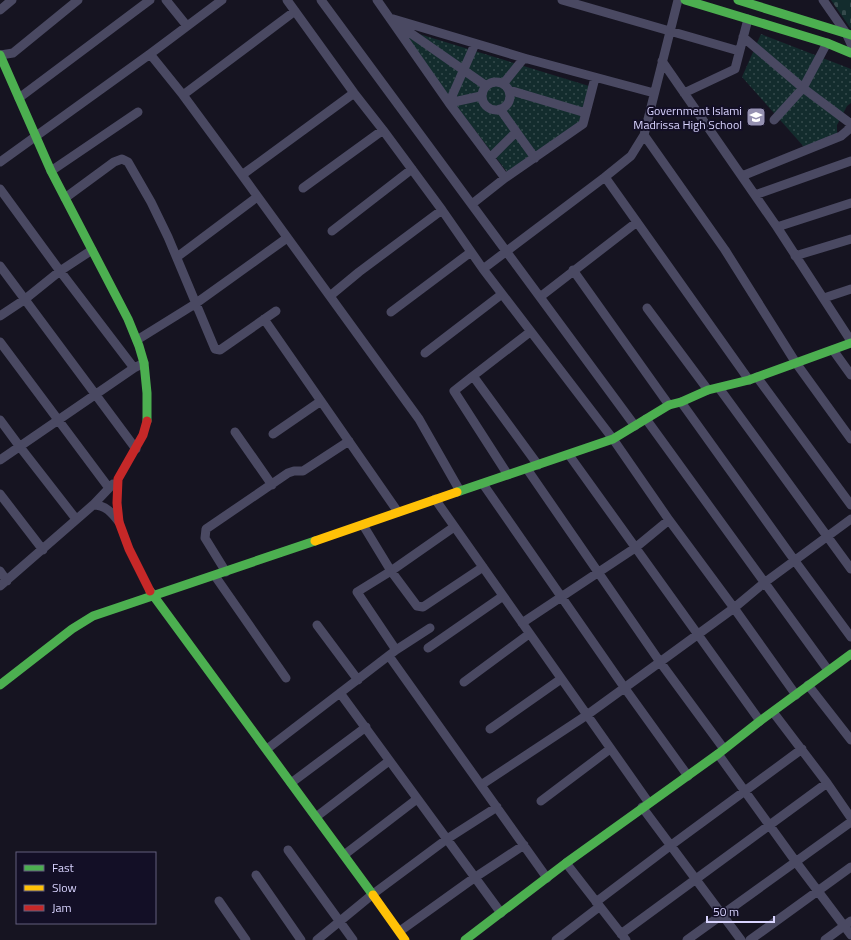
<svg xmlns="http://www.w3.org/2000/svg" width="851" height="940" viewBox="0 0 851 940" font-family="'Titillium Web',sans-serif">
	<style>
		.cemetery { fill: url(#cemetery-stones) }
		.park { fill: url(#park-dots) }
		.lines { fill: none; stroke-linecap: round; stroke-linejoin: round }
		.street { stroke: #4a4962; stroke-width: 9 }
		.fast { stroke: #4caf50; stroke-width: 9 }
		.slow { stroke: #ffc107; stroke-width: 9 }
		.jam { stroke: #c62828; stroke-width: 9 }
		.labels { text-anchor: middle; dominant-baseline: central; stroke-width: 4; stroke-linejoin: round; paint-order: stroke }
		.poi-label { font-size: 12px; fill: #d9d4ff; stroke: #130f26; text-anchor: end }
	</style>
	<defs>
		<pattern id="cemetery-stones" width="16" height="16" patternUnits="userSpaceOnUse"><rect width="16" height="16" fill="#132c2d"/><path d="M2 7V4a2 2 0 0 1 4 0v3zM10 15v-3a2 2 0 0 1 4 0v3z" fill="#354a4c"/></pattern>
		<pattern id="park-dots" width="8" height="8" patternUnits="userSpaceOnUse"><rect width="8" height="8" fill="#132c2d"/><path d="M2 2h.1M6 6h.1" fill="none" stroke="#354a4c" stroke-width="1.8" stroke-linecap="round"/></pattern>
	</defs>
	<rect width="100%" height="100%" fill="#161421"/>
	<!-- cemetery -->
	<path class="cemetery" d="M831 0H851V29Z"/>
	<!-- park -->
	<path class="park" d="M406 30 589 86 579 122 507 172 402 35Z
		M761 34 851 69V103L847 106 837 125V136L804 147 742 77Z"/>
	<g class="lines">
		<!-- street -->
		<path class="street" d="M166 0 187 26
			M287 0 354 93 383 130 442 210 483 269 613 439 669 520 734 608 796 695
			M321 0 635 426
			M377 0 449 103 505 178
			M562 0 739 51
			M823 0 846 33 851 44
			M0 10 12 0
			M390 18 524 58 654 93
			M396 23 485 85
			M743 37 803 88 851 124
			M475 44 449 103 481 96
			M150 54 183 95 242 175 419 419 460 491
			M0 55 13 53 78 0
			M662 61 777 227 851 341
			M482 96a14 14 0 1 1 28 0a14 14 0 1 1-28 0Z
			M503 84 524 58
			M509 90 586 113
			M684 93 735 69 748 19
			M183 95 295 11
			M19 98 150 0
			M500 109 535 158
			M774 120 803 88 827 43
			M644 135 725 250 796 363 851 439
			M490 158 516 132
			M0 162 150 54 222 0
			M51 171 138 112
			M242 175 354 93
			M742 176 841 136 848 130 851 123
			M605 177 749 380
			M303 188 383 130
			M0 189 60 271 134 368 144 363
			M755 195 851 161
			M65 198 114 162 122 159 128 162 151 202 168 237 215 349 220 350 276 311
			M472 204 505 178 583 124 595 78
			M777 227 851 203
			M332 231 412 169
			M795 256 851 239
			M177 257 257 197
			M0 266 136 449
			M483 269 605 177 631 156 644 135 678 0
			M573 270 669 405
			M330 296 359 272 442 210
			M540 297 637 222
			M824 298 851 289
			M647 308 708 390
			M391 312 471 252
			M0 316 24 300 60 271 92 250
			M264 319 398 512
			M530 332 473 376 538 465
			M137 340 195 304 287 238
			M0 342 109 488
			M833 350 851 375
			M425 353 502 294
			M473 376 454 391 508 475
			M757 377 851 505
			M719 388 851 569
			M681 402 795 561 851 637
			M646 419 828 670
			M0 420 20 447 76 519
			M235 432 272 485
			M273 434 321 401
			M569 455 760 721
			M0 460 134 368
			M527 469 660 662 724 749
			M483 484 624 687 688 776
			M0 494 43 550
			M435 499 649 803
			M93 505C106 505 112 513 119 522
			M363 525 391 571 417 606 423 607 483 567
			M0 571 7 581
			M226 572 205 538 206 529 288 473 294 471H303L349 441
			M215 576 286 678
			M0 586 93 505 113 484
			M522 623 635 548 669 520
			M317 625 358 680
			M428 648 503 596
			M396 650 430 628
			M389 656 547 878
			M464 682 529 634
			M808 685 851 740
			M340 693 501 913
			M773 712 827 783 851 818
			M490 729 561 679
			M267 749 396 650 357 592 391 571 454 527
			M718 754 796 862 851 935
			M291 783 366 727
			M481 785 587 715 660 662 734 608 764 583 851 519
			M541 801 610 749
			M642 807 741 940
			M316 817 389 761
			M288 850 353 940
			M344 855 417 799
			M566 863 626 940
			M256 875 301 940
			M219 901 246 940
			M596 902 670 846 802 749
			M400 931 474 878 524 845
			M621 934 827 783
			M317 940 373 894 447 839 497 807
			M556 940 599 907
			M687 940 851 822
			M750 940 851 867
			M825 940 851 921"/>
		<!-- fast -->
		<path class="fast" d="M685 0 827 43 851 53
			M738 0 851 35
			M0 55 51 171 128 319 139 346 144 363 147 393V421
			M457 492 613 439 669 405 681 402 708 390 749 380 851 343
			M150 591 373 895
			M0 685 72 629 93 616 315 541
			M465 940 566 863 718 754 760 721 851 654"/>
		<!-- slow -->
		<path class="slow" d="M315 541 457 492
			M373 895 405 940"/>
		<!-- jam -->
		<path class="jam" d="M147 421 143 435 118 479 117 503 119 522 129 549 150 591"/>
	</g>
	<!-- icons -->
	<defs>
		<symbol id="school-square" viewBox="-11 -11 22 22"><rect x="-9" y="-9" width="18" height="18" rx="4" fill="#9591b1" stroke="#130f26"/><path d="M0-5L7-2L0 1L-7-2ZM-4 1L0 2.5L4 1V4Q0 6-4 4Z" fill="#fff"/></symbol>
	</defs>
	<g fill-rule="evenodd">
		<use href="#school-square" x="745" y="106" width="22" height="22"/>
	</g>
	<g class="labels">
		<!-- poi labels -->
		<g class="poi-label">
			<text x="742" y="110">Government Islami<tspan x="742" dy="14">Madrissa High School</tspan></text>
		</g>
	</g>
	<!-- legend -->
	<rect x="16" y="852" width="140" height="72" fill="#130f26" stroke="#625e7d"/>
	<rect x="24" y="865" width="20" height="6" fill="#4caf50" stroke="#625e7d"/>
	<text x="52" y="872" font-size="12" fill="#d9d4ff">Fast</text>
	<rect x="24" y="885" width="20" height="6" fill="#ffc107" stroke="#625e7d"/>
	<text x="52" y="892" font-size="12" fill="#d9d4ff">Slow</text>
	<rect x="24" y="905" width="20" height="6" fill="#c62828" stroke="#625e7d"/>
	<text x="52" y="912" font-size="12" fill="#d9d4ff">Jam</text>
	<!-- scale -->
	<path d="M707 916v6h67v-6" fill="none" stroke="#d9d4ff" stroke-width="2"/>
	<text x="713" y="916" font-size="12" fill="#d9d4ff" stroke="#130f26" stroke-width="3" paint-order="stroke">50 m</text>
</svg>
